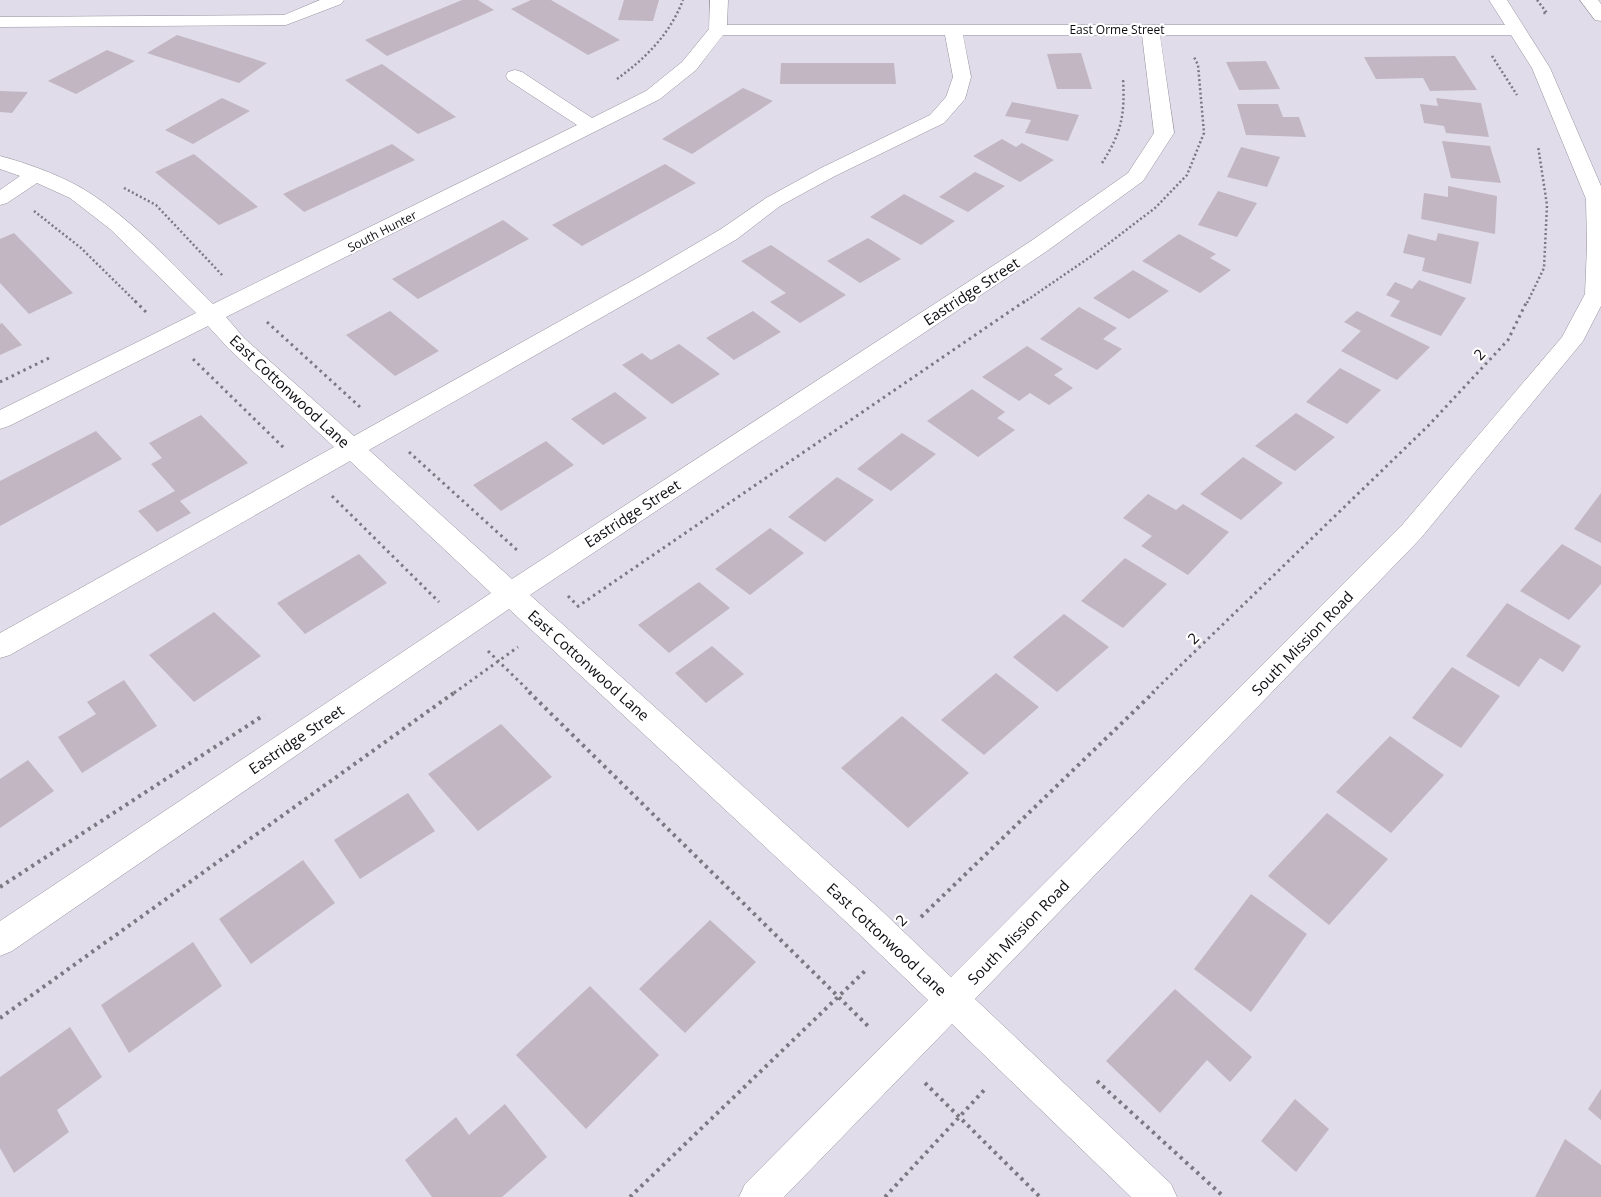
<svg xmlns="http://www.w3.org/2000/svg" width="1601" height="1197" viewBox="0 0 1601 1197" font-family="'Open Sans',sans-serif">
	<style>
		.building { fill: #c1b6c2 }
		.lines { fill: none; stroke-linecap: round; stroke-linejoin: round }
		.minor-casing { stroke: #95919e; stroke-width: 1 }
		.path-far2 { stroke: #7c7882; stroke-width: 2.5; stroke-dasharray: 2 2.5; stroke-linecap: butt }
		.path-far1 { stroke: #7c7882; stroke-width: 3; stroke-dasharray: 2.5 4; stroke-linecap: butt }
		.path { stroke: #7c7882; stroke-width: 4; stroke-dasharray: 3 4.5; stroke-linecap: butt }
		.minor { fill: #fff; fill-rule: evenodd }
		.labels { text-anchor: middle; dominant-baseline: central; stroke-width: 4.5; stroke-linejoin: round; paint-order: stroke }
		.far-street-label { font-size: 12px; fill: #0e0c11; stroke: #fff }
		.street-label { font-size: 15px; fill: #0e0c11; stroke: #fff }
	</style>
	<rect width="100%" height="100%" fill="#e1dcea"/>
	<!-- building -->
	<path class="building" d="M462 0H478L494 10 387 56 365 40Z
		M531 0H551L620 40 588 55 511 9Z
		M624 0H659L653 21 618 20Z
		M177 35 267 63 239 83 147 53Z
		M107 50 135 61 76 94 48 81Z
		M1081 53 1092 89H1057L1047 54Z
		M1455 56 1477 90 1430 91 1423 78 1376 79 1364 57Z
		M1266 61 1280 89 1239 90 1226 62Z
		M781 63H894L896 84H780Z
		M382 64 456 117 418 134 345 80Z
		M743 88 773 101 692 154 662 139Z
		M0 91 28 92 12 113 0 112Z
		M222 98 250 111 193 144 165 130Z
		M1436 98 1481 103 1489 137 1446 133 1444 126 1424 123 1420 104 1438 106Z
		M1012 102 1079 115 1068 141 1025 133 1031 120 1005 116Z
		M1237 104H1278L1283 117H1299L1306 137 1246 135Z
		M1002 139 1016 147 1022 143 1054 160 1020 182 973 156Z
		M1442 141 1490 146 1501 183 1451 178Z
		M392 144 415 160 304 212 283 194Z
		M1241 147 1280 157 1267 187 1227 177Z
		M194 154 258 207 219 225 155 172Z
		M665 164 696 183 582 246 552 225Z
		M975 172 1005 186 968 212 939 197Z
		M1448 186 1497 196 1495 234 1421 219 1424 193 1448 197Z
		M1218 191 1257 203 1237 237 1198 225Z
		M904 194 955 221 921 245 870 217Z
		M503 220 529 239 418 299 392 279Z
		M14 233 73 293 29 314 0 283V239Z
		M1438 233 1479 242 1471 284 1422 271 1425 258 1403 253 1408 234 1436 241Z
		M1179 234 1216 254 1210 258 1231 270 1200 293 1142 261Z
		M868 238 901 259 860 283 827 261Z
		M771 245 846 295 800 323 770 302 786 293 741 261Z
		M1133 270 1169 291 1129 319 1093 298Z
		M1419 280 1466 298 1441 336 1390 316 1400 301 1386 295 1395 282 1412 289Z
		M1079 307 1117 328 1103 339 1122 349 1097 370 1040 339Z
		M390 311 439 351 395 376 346 335Z
		M753 311 781 332 734 360 706 338Z
		M1357 311 1430 347 1397 380 1341 351 1361 331 1344 322Z
		M2 323 22 345 0 355V324Z
		M679 344 720 374 672 404 622 365 642 353 651 360Z
		M1027 346 1063 369 1054 375 1073 388 1049 405 1030 393 1019 401 982 377Z
		M1340 368 1381 390 1347 424 1306 402Z
		M972 389 1005 412 997 418 1015 430 978 457 927 421Z
		M615 392 647 418 603 445 571 419Z
		M1296 413 1335 437 1295 471 1255 446Z
		M201 415 248 463 180 501 191 513 157 532 138 511 175 491 151 464 162 458 149 443Z
		M96 431 122 459 0 526V481Z
		M902 433 936 454 891 491 857 469Z
		M546 441 574 465 501 511 473 485Z
		M1243 457 1283 483 1241 520 1200 494Z
		M837 477 874 500 825 542 788 517Z
		M1601 493V543L1574 529Z
		M1148 494 1176 510 1183 504 1229 532 1188 575 1141 546 1152 536 1123 518Z
		M770 528 804 553 750 595 715 569Z
		M1562 544 1601 566V584L1569 620 1520 591Z
		M359 554 387 583 305 634 277 603Z
		M1125 558 1167 584 1123 628 1081 601Z
		M699 582 730 608 669 653 638 625Z
		M1507 603 1581 646 1563 672 1540 658 1519 687 1466 656Z
		M214 612 261 656 194 702 149 655Z
		M1064 614 1109 647 1057 692 1013 657Z
		M712 646 744 674 706 703 675 673Z
		M1452 667 1500 696 1461 748 1412 718Z
		M996 673 1039 707 984 755 941 720Z
		M124 680 157 726 82 773 58 737 96 714 87 702Z
		M902 716 969 773 908 828 841 768Z
		M501 724 552 777 478 831 428 774Z
		M1390 736 1444 775 1391 833 1336 792Z
		M28 760 54 791 0 828V779Z
		M408 793 435 831 360 879 334 840Z
		M1327 813 1388 859 1329 925 1268 876Z
		M303 860 335 903 251 964 219 919Z
		M1251 894 1307 934 1251 1012 1194 969Z
		M710 920 756 962 685 1033 639 989Z
		M193 942 222 986 129 1053 101 1005Z
		M590 986 659 1055 586 1129 516 1055Z
		M1175 989 1252 1057 1230 1082 1207 1060 1160 1113 1106 1061Z
		M70 1027 102 1077 57 1110 69 1132 14 1173 0 1148V1077Z
		M1601 1089V1120L1588 1109Z
		M1295 1099 1329 1129 1296 1172 1261 1141Z
		M505 1104 547 1157 502 1197H432L405 1160 456 1117 469 1135Z
		M1565 1139 1601 1165V1197H1535Z"/>
	<g class="lines">
		<defs>
			<path id="minor" d="M320 0H344L341 4 286 25 0 27V17L284 15Z
				M710 0H728L727 25H1505L1489 0H1507L1550 68 1601 186V306L1583 341 1421 538 975 999 1171 1184 1177 1197H1131L952 1024 784 1197H739L745 1184 928 1000 858 933 509 609 12 951 0 956V921L491 593 350 461 10 655 0 658V633L334 447 228 348 208 326 9 426 0 429V410L196 313 110 229 70 198 37 183 7 203 0 205V190L20 176 0 169V156C27 163 62 176 85 190 133 220 173 265 213 304L577 125 508 80 506 76 508 72 515 70 522 72 592 118 646 91 682 62 709 29ZM723 35H945L953 77 946 97 930 115 821 168 766 198 721 229 646 273 354 436 244 338 226 317 660 99 696 70ZM963 35H1142L1154 133 1128 173 1031 241 512 579 369 450 662 283 737 239 780 206 835 176 944 123 965 99 971 77ZM1160 35H1511L1532 68 1586 199 1587 246 1585 294 1562 337 1403 524 951 977 882 911 530 595 1047 251 1143 181 1174 133Z
				M1580 0H1598L1601 4V21L1595 20Z"/>
		</defs>
		<!-- minor casing -->
		<use href="#minor" class="minor-casing"/>
		<!-- path-far2 -->
		<path class="path-far2" d="M1537 0 1547 13H1541
			M1492 56 1517 95
			M617 79C646 58 670 34 683 0
			M1102 163C1122 132 1125 114 1123 78
			M124 188 156 205 223 276
			M34 211 81 248 137 303
			M1023 303 1096 253 1155 208 1187 175 1204 133 1198 65 1194 57
			M1527 303 1544 268 1547 205 1538 146"/>
		<!-- path-far1 -->
		<path class="path-far1" d="M135 301 148 314
			M267 322 360 407
			M193 359 285 449
			M0 382 49 358
			M409 452 517 550
			M332 496 439 602
			M568 596 578 606
			M577 607 1025 301
			M488 651 531 693
			M454 693 518 647
			M1152 693 1428 426 1508 340 1527 301"/>
		<!-- path -->
		<path class="path" d="M529 692 869 1027
			M0 887 264 715
			M921 917 1154 692
			M0 1018 455 692
			M1097 1081 1224 1197
			M925 1083 1040 1197
			M630 1197 866 970
			M885 1197 987 1087"/>
		<!-- minor -->
		<use href="#minor" class="minor"/>
	</g>
	<g class="labels">
		<!-- far-street labels -->
		<g class="far-street-label">
			<text x="1117" y="29">East Orme Street</text>
			<text transform="translate(382 231) rotate(-27)">South Hunter</text>
		</g>
		<!-- street labels -->
		<g class="street-label">
			<text transform="translate(971 291) rotate(-33)">Eastridge Street</text>
			<text transform="translate(1479 354) rotate(-47)">2</text>
			<text transform="translate(290 391) rotate(43)">East Cottonwood Lane</text>
			<text transform="translate(632 513) rotate(-33)">Eastridge Street</text>
			<text transform="translate(1193 638) rotate(-44)">2</text>
			<text transform="translate(1302 643) rotate(-46)">South Mission Road</text>
			<text transform="translate(589 665) rotate(42)">East Cottonwood Lane</text>
			<text transform="translate(296 739) rotate(-34)">Eastridge Street</text>
			<text transform="translate(901 920) rotate(-44)">2</text>
			<text transform="translate(1018 932) rotate(-46)">South Mission Road</text>
			<text transform="translate(887 939) rotate(43)">East Cottonwood Lane</text>
		</g>
	</g>
</svg>
